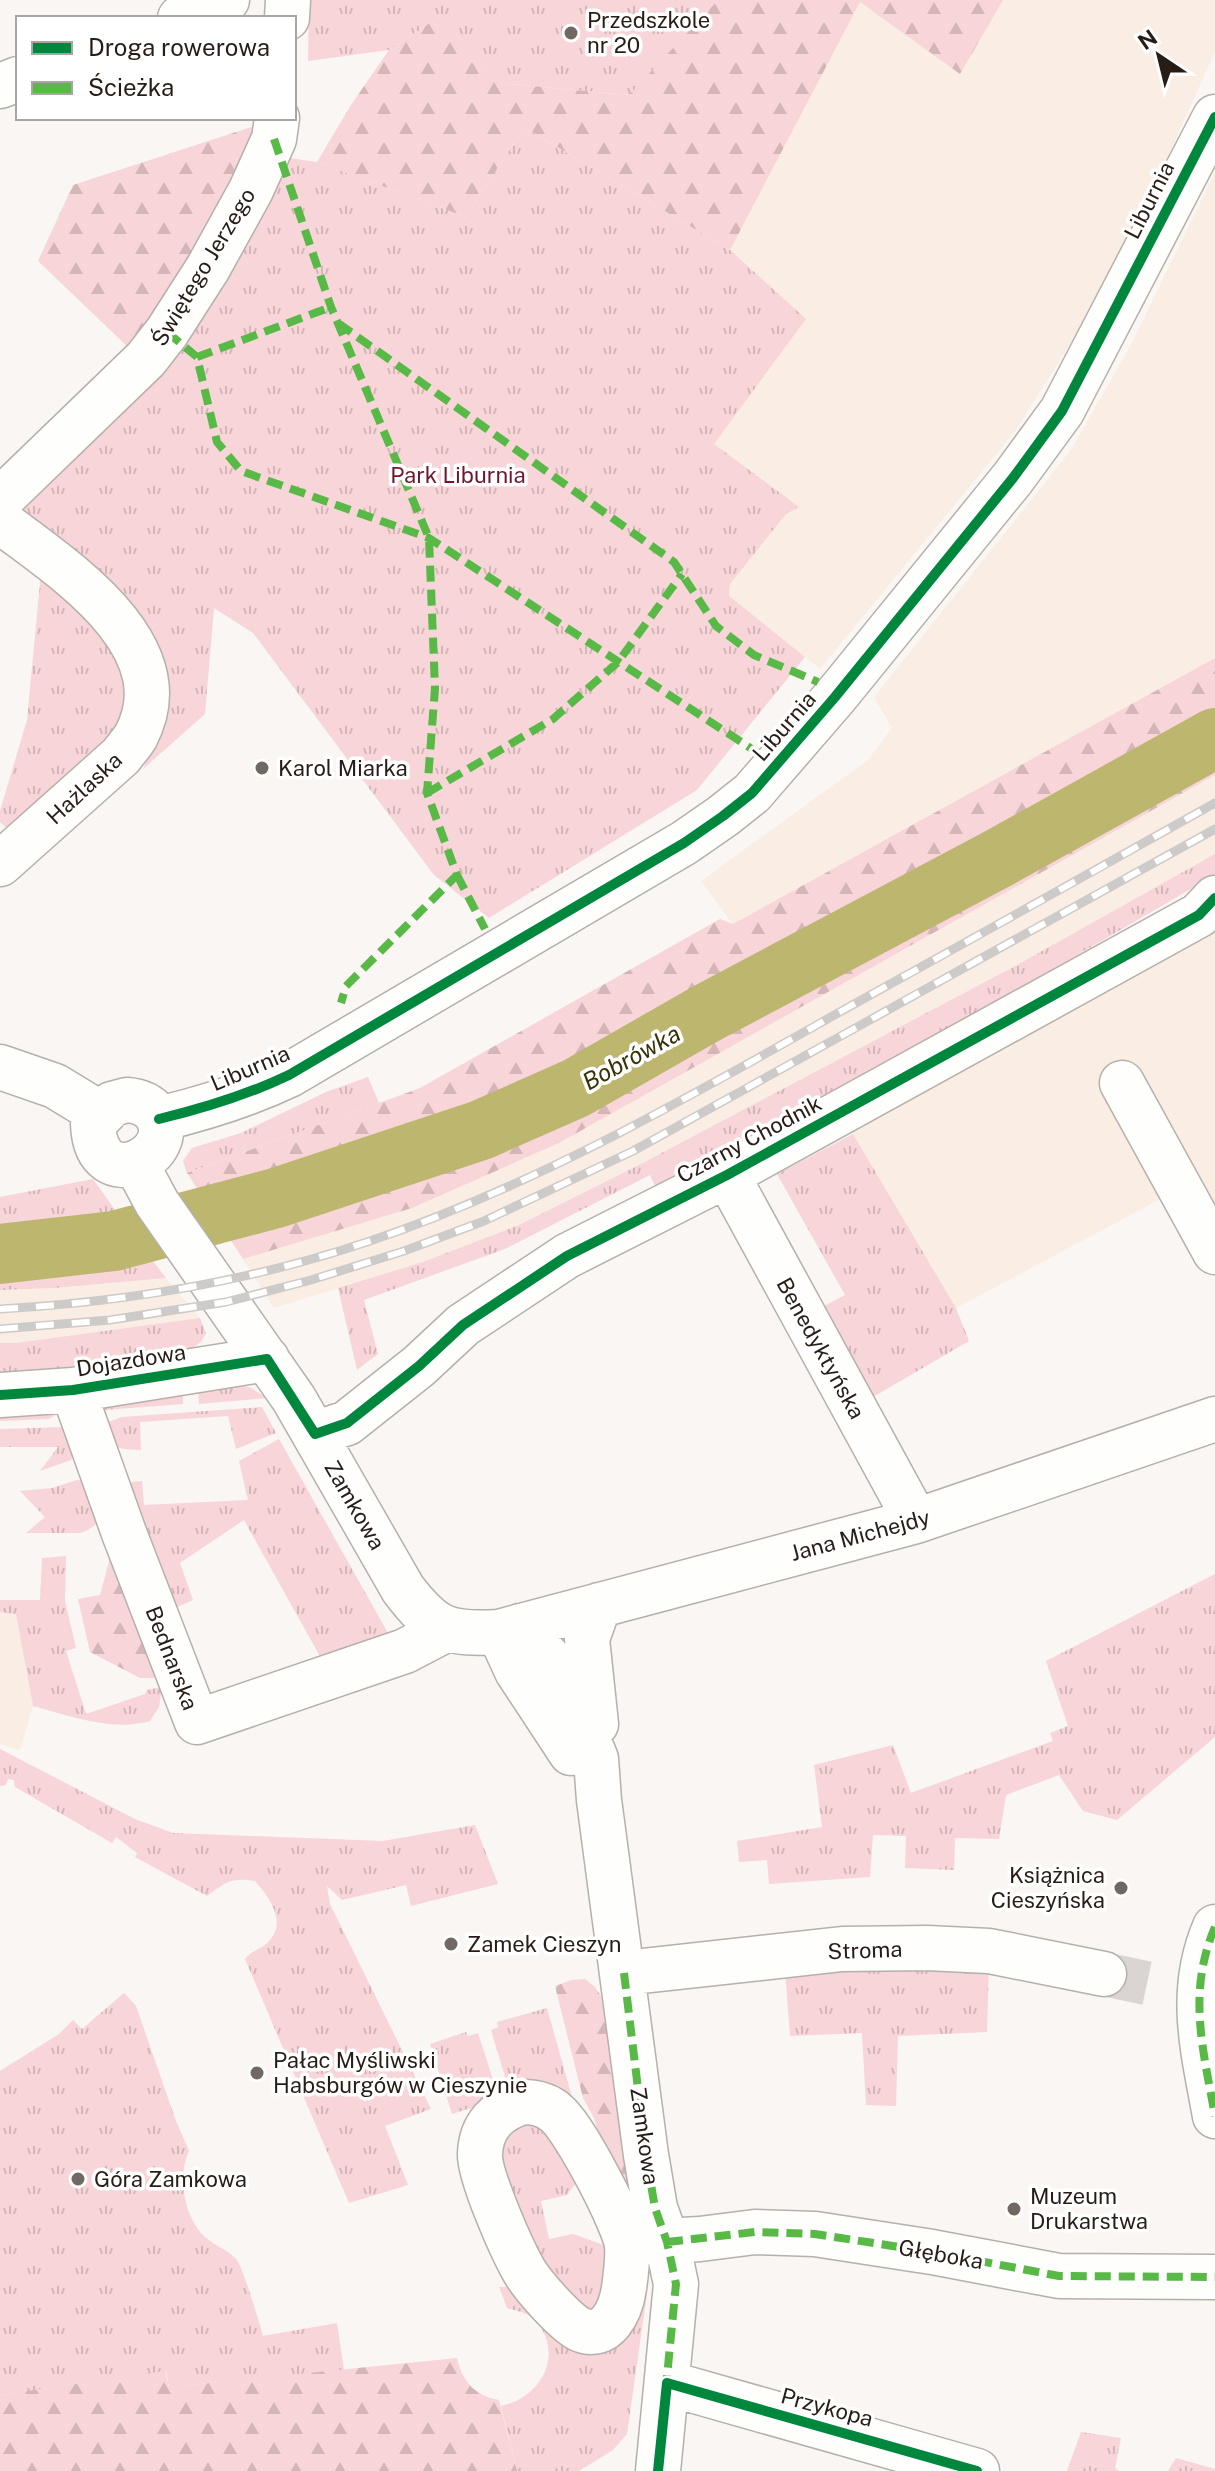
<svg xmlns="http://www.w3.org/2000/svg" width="1215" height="2471" viewBox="0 0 1215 2471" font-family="'Public Sans',sans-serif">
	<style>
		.built { fill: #faede3 }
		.grass { fill: url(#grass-tufts) }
		.forest { fill: url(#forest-firs) }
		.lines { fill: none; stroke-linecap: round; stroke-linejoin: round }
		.river { stroke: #bdb66f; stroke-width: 60 }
		.minor-tunnel { stroke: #dad5d2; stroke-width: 44; stroke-dasharray: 44 22; stroke-linecap: butt }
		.minor-casing { stroke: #b6b0ab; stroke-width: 47 }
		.minor { stroke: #fefefd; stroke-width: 44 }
		.rail-casing { stroke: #cccbc9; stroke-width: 9 }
		.rail { stroke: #fff; stroke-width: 6; stroke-dasharray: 18; stroke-linecap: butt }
		.quiet { stroke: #58b947; stroke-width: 8; stroke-dasharray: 16 8; stroke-linecap: butt }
		.cycleway-casing { stroke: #fff; stroke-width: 15 }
		.cycleway { stroke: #00873e; stroke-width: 10 }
		.poi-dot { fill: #706963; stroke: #fff; stroke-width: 3 }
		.labels { text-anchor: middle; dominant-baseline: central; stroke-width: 7; stroke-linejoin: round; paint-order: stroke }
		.poi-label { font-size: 22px; fill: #271d16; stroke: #fff; text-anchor: start }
		.street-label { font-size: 22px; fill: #271d16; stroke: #fff }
		.park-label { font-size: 22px; fill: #6d172f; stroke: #fff }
		.water-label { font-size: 24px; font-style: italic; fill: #363207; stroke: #fff }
	</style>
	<defs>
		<pattern id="grass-tufts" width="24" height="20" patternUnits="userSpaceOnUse" patternTransform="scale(2)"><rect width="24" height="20" fill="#f7d5d8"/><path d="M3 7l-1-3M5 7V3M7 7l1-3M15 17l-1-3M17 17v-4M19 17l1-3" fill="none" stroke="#d4b6b9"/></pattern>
		<pattern id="forest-firs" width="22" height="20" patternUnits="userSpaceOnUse" patternTransform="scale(2)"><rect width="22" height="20" fill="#f7d5d8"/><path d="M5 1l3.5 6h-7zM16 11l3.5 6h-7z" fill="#d4b6b9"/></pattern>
	</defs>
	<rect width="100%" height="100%" fill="#f9f6f3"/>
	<!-- built -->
	<path class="built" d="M1003 0H1215V52L1155 184 1070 344 1016 430 820 669 729 597 730 584 786 514 714 444 806 319 730 250 860 2 960 73Z
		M1215 172V658L733 925 701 881 868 760 892 728 874 697 1071 450 1132 343Z
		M1215 775V854L1017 965 639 1165 519 1225 423 1262 274 1308 243 1259 412 1208 559 1143Z
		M1215 913V1217L1166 1196 956 1308 847 1124Z
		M166 1278 200 1318 16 1343H0V1290L54 1288Z
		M0 1612 16 1614 33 1706 20 1750 0 1744Z"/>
	<!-- grass -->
	<path class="grass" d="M309 0H718L630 95 501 83 439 17 389 50 308 61Z
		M524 127 730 250 806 319 714 444 799 507 786 514 730 584 729 596 805 657 697 790 489 918 434 875 253 633 214 608 205 714 143 769 169 710 160 654 21 512 44 488 275 156 317 162 466 217Z
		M41 572 88 607 120 658 130 696 125 726 9 830 0 822V811L27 720Z
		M1215 854V875L929 1041 658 1192 650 1175 505 1249 364 1300 378 1354 357 1370 338 1288 423 1262 519 1225 639 1165 1017 965Z
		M368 1077 379 1103 187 1173 183 1161 192 1148 241 1133 326 1092Z
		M853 1134 956 1308 969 1341 873 1397 822 1307 845 1295 777 1174Z
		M93 1179 125 1224 0 1242V1197Z
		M142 1247 166 1278 54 1288 0 1290V1268Z
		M200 1318 206 1333 201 1342 189 1350 0 1381V1343H16Z
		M230 1382 251 1388 267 1398 199 1404 198 1386Z
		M183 1389V1404L104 1410 109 1399Z
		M262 1407 276 1433 236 1449 228 1416 140 1422 141 1450C115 1449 111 1449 103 1424L122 1417Z
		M45 1408 55 1415 49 1419 0 1421V1409Z
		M65 1427 78 1450 71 1460 40 1471 58 1447H0V1429Z
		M279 1439 393 1642 327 1669 244 1520 180 1563 193 1600 173 1609 126 1489 132 1482 142 1481 144 1505 248 1500 239 1461Z
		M77 1480H88L99 1522 88 1530 80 1533H26L45 1517 20 1491 52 1488Z
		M66 1556 65 1601 76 1648 66 1651 86 1714 145 1694 147 1690 162 1687 159 1707 150 1721C112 1732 71 1716 33 1706L16 1614 0 1612V1600H40L42 1558Z
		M1215 1574V1737L1117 1820 1083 1811 1059 1775 1006 1795 999 1839 955 1838 954 1870 905 1868 906 1836 873 1835 870 1877 769 1884 767 1860 739 1862 737 1841 822 1827 814 1765 893 1745 911 1793 1053 1741 1050 1733 1068 1726 1046 1661Z
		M0 1749 135 1819 173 1833 383 1841 475 1825 498 1884 411 1906 406 1885 342 1900 327 1886 330 1904 431 2109 385 2126 408 2185 349 2203 245 1959C251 1951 259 1950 266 1944 289 1924 270 1898 255 1881 232 1877 225 1882 207 1896L135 1857 137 1853 116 1837 112 1843 15 1787 14 1780 8 1779 6 1785 0 1786Z
		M989 1962 987 2032 898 2036 896 2106 866 2105 862 2033 790 2036 785 1970Z
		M124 1993 136 2006 176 2121 189 2151C178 2174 183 2213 201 2233 210 2244 227 2249 236 2259 243 2267 259 2322 263 2336L337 2323 344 2370 169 2387 166 2372 0 2395V2071L59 2034 73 2020 82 2029Z
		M547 2008 572 2097 546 2084 506 2080 491 2030 498 2027 497 2022Z
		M466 2032 468 2036 478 2033 495 2086 483 2090 487 2103 452 2114 430 2044Z
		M523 2119 550 2132 580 2178 567 2195 541 2201 549 2239 573 2234 604 2245 613 2262 596 2315 559 2299 504 2181 498 2143Z
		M499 2287H513L566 2339 634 2295 647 2294 627 2434 613 2450 579 2471H517L501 2406C542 2398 565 2353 535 2320 529 2313 516 2311 507 2308Z
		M1081 2432 1121 2438 1115 2468 1119 2471H1067Z
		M1176 2458 1215 2469V2471H1168Z"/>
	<!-- forest -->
	<path class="forest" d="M718 0H1003L960 74 860 2 730 250 524 127 466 217 317 162 351 105 389 50 439 17 501 83 629 95Z
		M261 124 164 301 130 349 38 261 73 185Z
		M1215 658V775L559 1143 412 1208 243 1259 187 1173 420 1088 720 919 733 924Z
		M111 1554 160 1678H140L90 1652 78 1599 100 1595Z
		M585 1979 595 1987 601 1996 634 2206 604 2153 594 2118 583 2098 555 1986 572 1980Z
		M457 2358C462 2381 475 2396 499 2400L517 2471H0V2395L165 2371 169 2387Z"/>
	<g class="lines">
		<!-- river -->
		<path class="river" d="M0 1254 114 1241 276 1198 481 1130 576 1088 707 1013 997 859 1215 738"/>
		<!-- minor-tunnel -->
		<path class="minor-tunnel" d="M1104 1974 1165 1987"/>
		<defs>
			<path id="minor" d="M180 18 227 0
				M287 18 288 0
				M0 86 18 79
				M0 500 146 359 167 332 208 268 251 190 274 139 277 118
				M0 521C60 567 184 644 136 736 132 743 126 749 121 756L0 864
				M0 1067 55 1086 101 1114
				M1122 1083 1215 1252
				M127 1100C139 1101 148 1104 155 1113 185 1153 96 1201 93 1124L112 1104Z
				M159 1119C205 1108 247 1095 289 1075L684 843 723 816 752 793 835 697 1013 478 1062 411 1215 117
				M136 1164 157 1203 294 1399 403 1589C434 1630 448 1635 499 1632L916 1521 1215 1419
				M727 1175 916 1521
				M73 1390 124 1533 197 1722 405 1651 447 1629
				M0 1395 73 1390 267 1359
				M315 1434 347 1423 419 1366 463 1325 567 1256 727 1175 1199 915 1215 898
				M520 1626 560 1671 596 1759 599 1800 646 2155 655 2208 667 2242 676 2284 658 2471
				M499 1632 517 1671 571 1753
				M596 1724 587 1639 599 1605
				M1215 1927C1187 1992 1203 2049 1215 2116
				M624 1973 842 1949 927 1948 989 1951 1104 1974
				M523 2102C535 2102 546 2104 556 2113 574 2127 625 2224 627 2246 628 2259 626 2274 624 2288 621 2310 607 2342 579 2329 564 2321 530 2283 522 2267 511 2247 479 2175 480 2154 481 2126 497 2110 523 2102Z
				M627 2243 700 2239 755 2232 815 2234 932 2252 1059 2276 1215 2277
				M667 2383 977 2471"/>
		</defs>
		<!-- minor casing -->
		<use href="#minor" class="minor-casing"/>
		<!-- minor -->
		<use href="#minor" class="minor"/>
		<defs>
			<path id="rail" d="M0 1309C125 1302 248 1282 367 1242 536 1186 692 1095 847 1008 970 940 1092 872 1215 803
				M0 1329 110 1320 226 1302 311 1280 404 1251 484 1221 633 1151 1215 829"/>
		</defs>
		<!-- rail casing -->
		<use href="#rail" class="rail-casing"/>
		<!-- rail -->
		<use href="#rail" class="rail"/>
		<!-- quiet -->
		<path class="quiet" d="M274 139 331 307 429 538 435 688 427 793 457 875 346 986 341 1003
			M338 323 674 562 716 626 754 655 818 682
			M167 332 197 357 217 442 241 471 429 538 758 753
			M197 357 331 307
			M427 793 553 719 618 662 682 574
			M457 875 485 929
			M1215 1927C1187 1992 1203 2049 1215 2116
			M624 1973 646 2155 655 2208 667 2242 676 2284 666 2387
			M667 2242 755 2232 815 2234 932 2252 1059 2276 1215 2277"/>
		<defs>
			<path id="cycleway" d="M159 1119C205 1108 247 1095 289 1075L684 843 723 816 752 793 835 697 1013 478 1062 411 1215 117
				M0 1395 73 1390 267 1359 315 1434 347 1423 419 1366 463 1325 567 1256 727 1175 1199 915 1215 898
				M658 2471 667 2383 977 2471"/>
		</defs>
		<!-- cycleway casing -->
		<use href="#cycleway" class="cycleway-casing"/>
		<!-- cycleway -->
		<use href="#cycleway" class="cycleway"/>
	</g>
	<!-- markers -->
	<g class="poi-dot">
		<circle cx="571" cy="33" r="8"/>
		<circle cx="262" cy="768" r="8"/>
		<circle cx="1121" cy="1888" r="8"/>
		<circle cx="451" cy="1944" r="8"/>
		<circle cx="257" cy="2073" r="8"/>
		<circle cx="78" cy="2179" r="8"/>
		<circle cx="1014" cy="2209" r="8"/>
	</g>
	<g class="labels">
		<!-- poi labels -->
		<g class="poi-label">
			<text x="587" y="20">Przedszkole<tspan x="587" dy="25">nr 20</tspan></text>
			<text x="278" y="768">Karol Miarka</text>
			<text x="1105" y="1875" text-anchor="end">Książnica<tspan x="1105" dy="25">Cieszyńska</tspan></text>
			<text x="467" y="1944">Zamek Cieszyn</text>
			<text x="273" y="2060">Pałac Myśliwski<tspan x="273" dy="25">Habsburgów w Cieszynie</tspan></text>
			<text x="94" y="2179">Góra Zamkowa</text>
			<text x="1030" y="2196">Muzeum<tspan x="1030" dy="25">Drukarstwa</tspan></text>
		</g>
		<!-- street labels -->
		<g class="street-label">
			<text transform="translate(1149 200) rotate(-63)">Liburnia</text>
			<text transform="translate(203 267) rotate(-59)">Świętego Jerzego</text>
			<text transform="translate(784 726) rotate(-49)">Liburnia</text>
			<text transform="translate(84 788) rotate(-43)">Hażlaska</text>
			<text transform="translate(250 1068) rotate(-23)">Liburnia</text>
			<text transform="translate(749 1139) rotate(-28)">Czarny Chodnik</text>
			<text transform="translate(821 1348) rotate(61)">Benedyktyńska</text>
			<text transform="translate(131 1360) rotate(-9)">Dojazdowa</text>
			<text transform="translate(355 1505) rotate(60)">Zamkowa</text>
			<text transform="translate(860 1535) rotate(-15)">Jana Michejdy</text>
			<text transform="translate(172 1658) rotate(69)">Bednarska</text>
			<text transform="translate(865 1950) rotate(-2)">Stroma</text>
			<text transform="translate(645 2136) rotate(82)">Zamkowa</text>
			<text transform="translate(941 2254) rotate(10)">Głęboka</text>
			<text transform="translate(827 2407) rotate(15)">Przykopa</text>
		</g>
		<!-- park labels -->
		<g class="park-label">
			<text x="458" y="475">Park Liburnia</text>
		</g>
		<!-- water labels -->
		<g class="water-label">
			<text transform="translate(631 1057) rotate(-29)">Bobrówka</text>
		</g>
	</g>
	<!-- legend -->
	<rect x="16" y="16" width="280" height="104" fill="#ffffff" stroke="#a9a5a2" stroke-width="2"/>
	<rect x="32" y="42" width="40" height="12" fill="#00873e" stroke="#a9a5a2" stroke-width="2"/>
	<text x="88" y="56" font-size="24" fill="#271d16">Droga rowerowa</text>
	<rect x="32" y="82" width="40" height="12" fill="#58b947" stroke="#a9a5a2" stroke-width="2"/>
	<text x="88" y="96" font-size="24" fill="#271d16">Ścieżka</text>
	<!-- north arrow -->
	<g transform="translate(1159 56) rotate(325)" stroke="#ffffff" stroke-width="6" paint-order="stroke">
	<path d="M0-6L14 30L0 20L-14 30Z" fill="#271d16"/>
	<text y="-12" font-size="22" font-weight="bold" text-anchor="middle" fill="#271d16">N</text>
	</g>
</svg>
